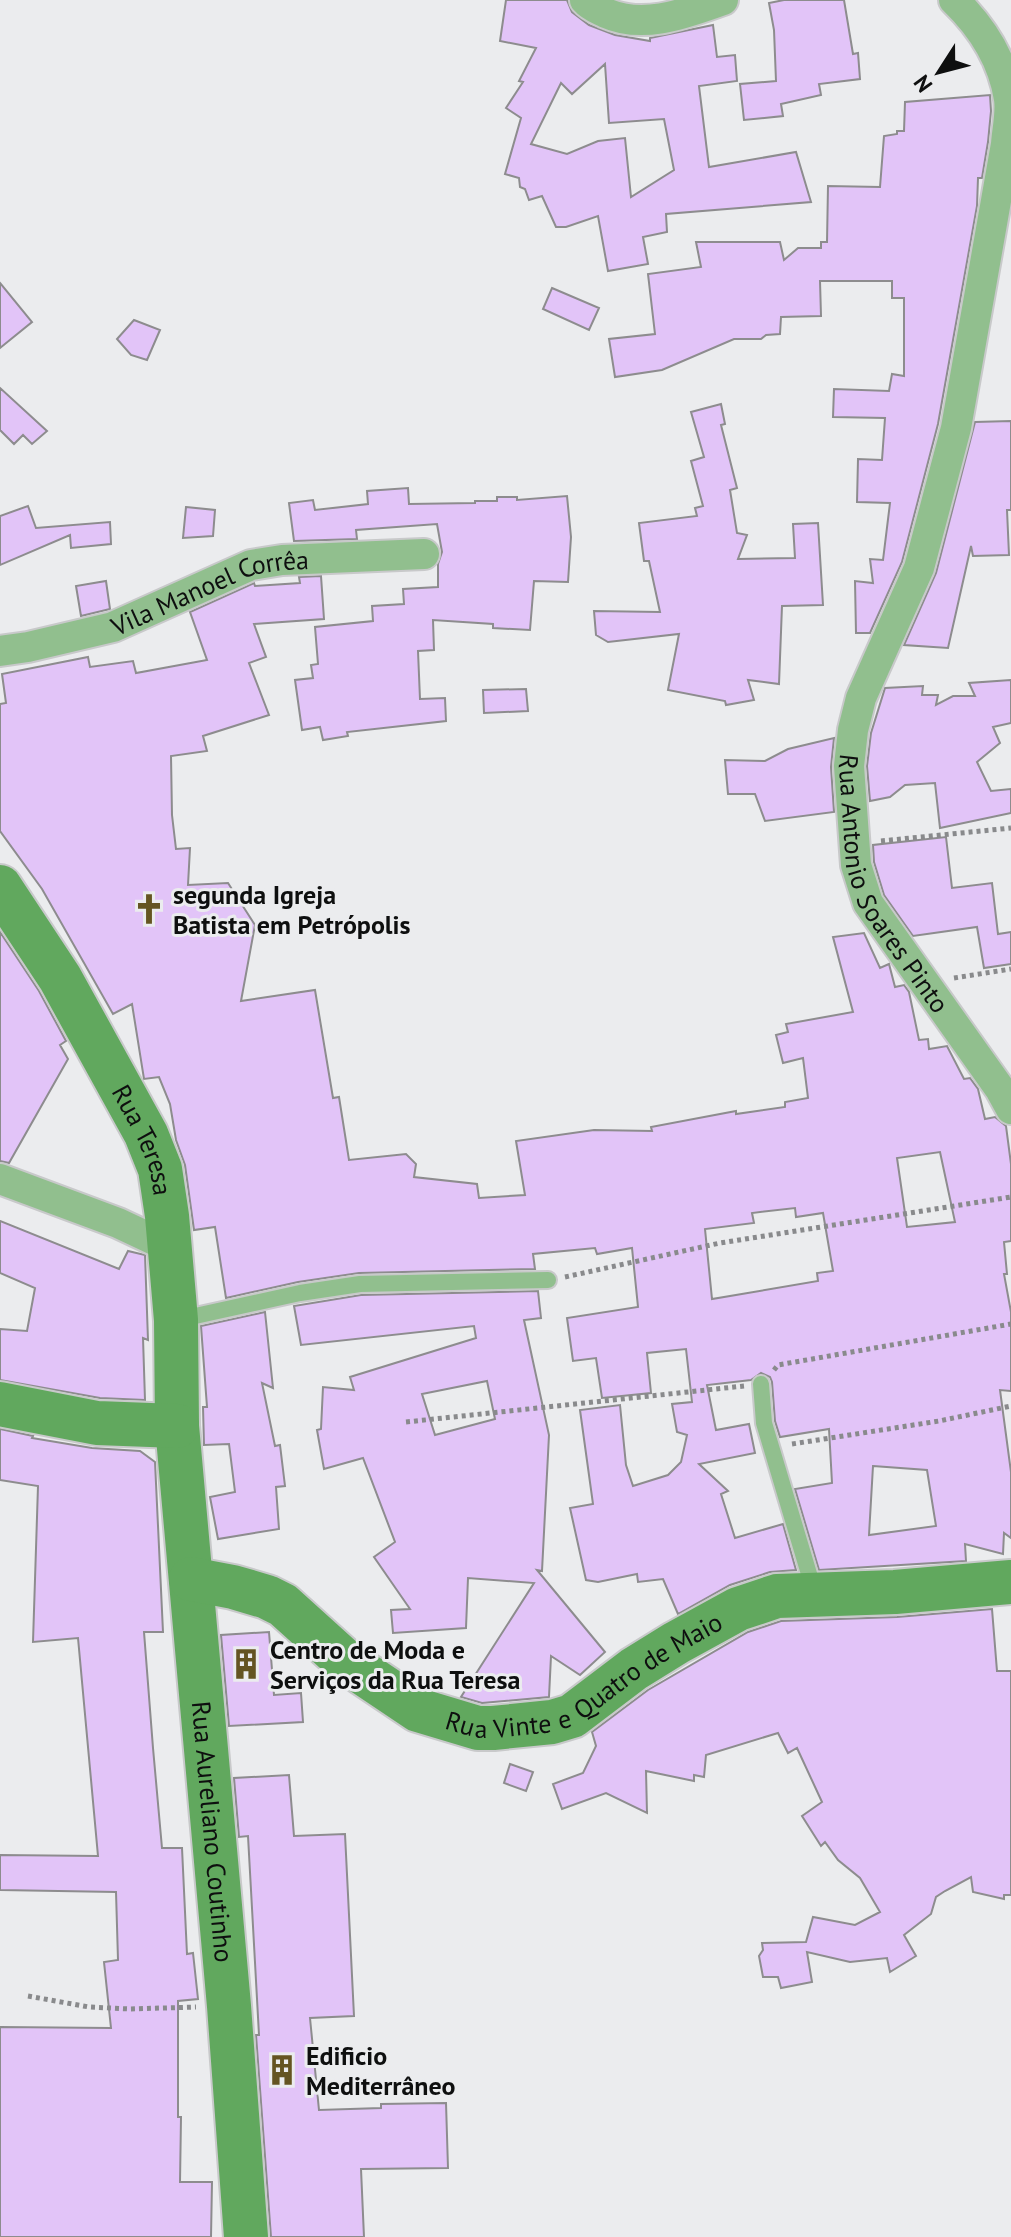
<svg xmlns="http://www.w3.org/2000/svg" width="1011" height="2237" viewBox="0 0 1011 2237" font-family="'PT Sans',sans-serif">
	<style>
		.building { fill: #e2c4f8; stroke: #8d8c8e; stroke-width: 2; fill-rule: evenodd }
		.lines { fill: none; stroke-linecap: round; stroke-linejoin: round }
		.lane-casing { stroke: #c8c9ca; stroke-width: 20 }
		.street-casing { stroke: #c8c9ca; stroke-width: 34 }
		.secondary-casing { stroke: #c8c9ca; stroke-width: 48 }
		.path { stroke: #898a8c; stroke-width: 5; stroke-dasharray: 4 4; stroke-linecap: butt }
		.lane { stroke: #91bf8e; stroke-width: 16 }
		.street { stroke: #91bf8e; stroke-width: 30 }
		.secondary { stroke: #61a85e; stroke-width: 44 }
		.labels { text-anchor: middle; dominant-baseline: central; stroke-width: 6; stroke-linejoin: round; paint-order: stroke }
		.street-label { font-size: 26px; fill: #0e0f0f; stroke: #ebecee }
		.poi-label { font-size: 26px; font-weight: bold; fill: #0e0f0f; stroke: #ebecee; text-anchor: start }
	</style>
	<rect width="100%" height="100%" fill="#ebecee"/>
	<!-- building -->
	<path class="building" d="M506 0H567L572 12 589 25 615 35 650 41V38L713 25 717 57 735 55 737 81 699 86 709 167 796 152 811 202 666 214 667 232 643 237 648 264 608 271 598 216 566 227H556L542 196 529 200 525 189 520 187 519 178 505 174 521 118 506 108 523 82 519 81 536 48 500 41ZM605 64 609 123 664 119 674 170 631 197 625 138 598 141 567 154 531 144 561 83 572 94Z
		M784 0H844L853 54 858 53 860 79 819 84 821 95 781 104 783 116 744 120 740 84 776 81 774 30 769 3Z
		M990 95 991 111 988 142 982 178H978L977 206 938 424 902 562 870 633H856L855 581 873 583 870 559 883 560 890 503 857 502 858 459 882 460 885 418 833 417 834 389 889 391 892 374 904 376V298H892V281H820L821 316 781 317 780 334 766 335 761 339H734L662 370 615 377 609 339 655 334 648 274 701 267 696 242H780L784 260 798 248H821V242H827L828 186 880 187 884 136 897 134V131H904L905 102Z
		M0 283 32 322 0 348Z
		M552 288 599 308 589 330 543 309Z
		M134 320 160 330 147 360 131 355 117 339Z
		M0 388 47 431 32 444 23 435 14 444 0 430Z
		M721 404 725 424 721 425 737 488 730 490 737 533 747 535 738 559 795 558 793 524 818 523 823 605 782 606 779 684 748 680 754 700 726 705 725 701 668 690 679 634 608 642 596 635 594 611 660 612 649 561H644L639 523 697 516 695 508 703 506 691 461 704 457 691 412Z
		M1011 421V510H1007L1009 555 973 556 971 546 948 648 904 645 936 573 975 422Z
		M408 488 409 504 475 503V501H497V497H517V500L567 496 571 537 568 582 534 581 530 630 493 628V624L433 620 434 650 418 651 420 699 445 698 446 721 347 732 348 736 323 740 320 727 302 730 295 680 313 678 311 665 318 664 315 627 373 621 372 606 404 604 403 589 438 587V564L442 552 437 524 356 530 357 539 294 541 289 503 313 500 315 510 368 504 367 491Z
		M28 506 36 528 110 522 111 544 71 548 70 535 0 565V516Z
		M186 507 215 510 213 536 183 538Z
		M321 576 324 619 254 624 266 657 249 663 269 715 203 736 207 751 171 756 172 815 176 849 190 848 188 885 228 883 255 925 241 1001 315 990 333 1098 339 1097 349 1160 406 1154 416 1164 414 1177 477 1184 479 1198 525 1195 516 1141 594 1130 652 1131 651 1127 736 1111V1114L785 1107V1102L808 1098 803 1058 783 1063 776 1035 788 1032 786 1024 853 1012 833 937 864 933 880 968 889 964 895 987 904 985 909 992 919 1040 928 1039 929 1049 947 1046 964 1079 970 1078 978 1089 985 1119 995 1117 1006 1126 1011 1164V1241L1004 1242 1007 1274H1004L1011 1312V1391L1000 1390 1011 1472V1538L1004 1533 1003 1554 965 1544 966 1561 819 1570 795 1489 832 1483 829 1429 780 1437 775 1421 772 1382 770 1377 761 1373 751 1380 707 1385 716 1430 749 1424 755 1453 699 1464 728 1491 721 1494 735 1538 783 1524 796 1570 770 1572 730 1585 678 1614 663 1579 638 1582 637 1574 598 1582 586 1580 570 1508 593 1504 580 1410 620 1405 626 1465 633 1486 668 1475 681 1462 687 1435 677 1432 672 1404 692 1402 686 1349 647 1353 651 1393 602 1398 596 1358 573 1361 567 1318 638 1307 632 1248 597 1254 595 1248 533 1254 535 1269 359 1273 298 1282 226 1298 215 1227 194 1230 185 1165 176 1140 170 1104 159 1077 144 1079 132 1004 113 1014 42 889 0 831V704L6 703 2 674 88 657 90 667 133 661 136 673 207 660 190 612 254 583 255 586 300 583 299 577ZM940 1152 955 1222 907 1227 897 1158ZM795 1208 796 1217 823 1213 833 1271 817 1273 818 1281 712 1299 705 1229 754 1223 752 1213ZM873 1466 927 1470 936 1526 869 1535Z
		M106 581 110 609 81 616 76 586Z
		M1011 680V723L993 727 1000 743 977 762 991 791 1011 789V813L940 828 935 783 905 785 890 797 870 801 867 766 871 733 885 688 923 686 922 695H938L936 705 953 696H975L969 683Z
		M526 689 528 711 484 713 483 690Z
		M834 738 831 767 834 812 765 821 755 794H728L725 760 765 761 788 749Z
		M946 837 952 888 992 883 998 934 1011 932V964L984 968 977 927 913 936 884 895 874 862 873 845Z
		M0 932 39 991 66 1041 60 1045 68 1059 9 1163 0 1161Z
		M0 1221 119 1269 128 1251 145 1255 148 1340 143 1338 145 1400 100 1398 0 1380V1329L27 1331 35 1288 0 1273Z
		M538 1291 541 1318 524 1320 549 1435 542 1571 537 1570 605 1652 580 1675 551 1656 549 1697 482 1703 461 1697 534 1583 468 1578 466 1628 393 1633 391 1610 410 1609 374 1557 395 1542 363 1458 324 1469 317 1430 321 1429 323 1387 354 1390 350 1377 476 1338 474 1326 301 1345 294 1306 361 1295ZM487 1381 495 1419 435 1435 422 1394Z
		M265 1312 273 1388 262 1383 275 1446 280 1445 285 1486 276 1487 279 1529 218 1539 210 1497 235 1492 229 1444 204 1445 203 1407H207L201 1326Z
		M0 1429 33 1436 32 1438 92 1448 140 1451 155 1462 163 1632H144L153 1748 162 1848H182L187 1954 193 1953 198 1999 178 2001V2117H181L180 2182H212L211 2237H0V2027L111 2028 104 1962 118 1960 116 1892 0 1890V1855L98 1856 78 1638 33 1642 38 1486 0 1480Z
		M992 1609 997 1671H1011V1895H1004V1899L973 1892 971 1877 945 1891 936 1897 931 1914 904 1935 916 1956 890 1972 887 1958 850 1962 807 1952 812 1982 781 1988 778 1977H763L759 1956 763 1950 762 1943 806 1942 813 1917 855 1925 880 1912 860 1878 838 1860 825 1842 821 1846 802 1816 822 1802 797 1748 788 1753 778 1733 706 1755 704 1777 694 1775V1781L646 1771 647 1813 606 1793 562 1809 553 1784 583 1773 596 1746 592 1732 648 1690 748 1632 781 1621 897 1617Z
		M269 1632 274 1695 301 1693 303 1722 229 1726 221 1635Z
		M510 1764 533 1772 526 1791 504 1783Z
		M289 1775 294 1836 345 1834 354 2016 310 2018 319 2110 381 2108V2104L446 2103 448 2168 361 2169 364 2237H271L256 2035H259L248 1836 239 1837 234 1778Z"/>
	<g class="lines">
		<defs>
			<path id="lane" d="M177 1320 300 1293 360 1284 548 1280
				M761 1384 764 1423 815 1594"/>
			<g id="street">
				<path d="M585 0C591 7 598 9 606 13 644 30 686 13 723 0"/>
				<path id="s1" d="M954 0C982 27 1003 60 1009 99 1011 113 1007 130 1006 144L956 428 919 568 861 698 853 730 849 766 856 865 868 903 1000 1089 1011 1109"/>
				<path id="s2" d="M0 651 28 647 113 627 251 565 282 560 424 554"/>
				<path d="M0 1179 118 1223 169 1247"/>
			</g>
			<g id="secondary">
				<path id="s3" d="M0 887 60 978 146 1134 160 1169 167 1216 176 1320 177 1426 229 2006 246 2237"/>
				<path d="M0 1404 97 1423 177 1426"/>
				<path id="s4" d="M191 1579 233 1587 267 1597 283 1605 345 1661 418 1710 478 1728H493L552 1722 572 1716 634 1669 676 1643 738 1609 777 1596 895 1592 1011 1582"/>
			</g>
		</defs>
		<!-- lane casing -->
		<use href="#lane" class="lane-casing"/>
		<!-- street casing -->
		<use href="#street" class="street-casing"/>
		<!-- secondary casing -->
		<use href="#secondary" class="secondary-casing"/>
		<!-- path -->
		<path class="path" d="M881 841 1011 828
			M954 978 1011 969
			M565 1277 720 1243 1011 1197
			M774 1370 778 1365 1011 1324
			M406 1422 744 1386
			M792 1444 939 1421 1011 1406
			M28 1996 89 2007 130 2009 196 2007"/>
		<!-- lane -->
		<use href="#lane" class="lane"/>
		<!-- street -->
		<use href="#street" class="street"/>
		<!-- secondary -->
		<use href="#secondary" class="secondary"/>
	</g>
	<!-- icons -->
	<defs>
		<symbol id="church-bare" viewBox="-9 -9 18 18"><path d="M-1.2-6h2.4v3.5h3.3v2.4h-3.3V6h-2.4V-.1h-3.3v-2.4h3.3Z" fill="#645421" stroke="#ebecee" stroke-width="2.5" paint-order="stroke"/></symbol>
		<symbol id="building-bare" viewBox="-9 -9 18 18"><path d="M-4-6H4V6H1V3H-1V6H-4ZM-2.5-4.3h1.7v1.8h-1.7ZM.8-4.3h1.7v1.8H.8ZM-2.5-1h1.7V.8h-1.7ZM.8-1h1.7V.8H.8Z" fill="#645421" stroke="#ebecee" stroke-width="2.5" paint-order="stroke"/></symbol>
	</defs>
	<g fill-rule="evenodd">
		<use href="#church-bare" x="127" y="887" width="44" height="44"/>
		<use href="#building-bare" x="224" y="1642" width="44" height="44"/>
		<use href="#building-bare" x="260" y="2048" width="44" height="44"/>
	</g>
	<g class="labels">
		<!-- street labels -->
		<g class="street-label">
			<text stroke="none"><textPath href="#s2" startOffset="220">Vila Manoel Corrêa</textPath></text>
			<text stroke="none"><textPath href="#s1" startOffset="934">Rua Antonio Soares Pinto</textPath></text>
			<text stroke="none"><textPath href="#s3" startOffset="292">Rua Teresa</textPath></text>
			<text stroke="none"><textPath href="#s4" startOffset="450">Rua Vinte e Quatro de Maio</textPath></text>
			<text stroke="none"><textPath href="#s3" startOffset="990">Rua Aureliano Coutinho</textPath></text>
		</g>
		<!-- poi labels -->
		<g class="poi-label">
			<text x="173" y="894">segunda Igreja<tspan x="173" dy="30">Batista em Petrópolis</tspan></text>
			<text x="270" y="1649">Centro de Moda e<tspan x="270" dy="30">Serviços da Rua Teresa</tspan></text>
			<text x="306" y="2055">Edificio<tspan x="306" dy="30">Mediterrâneo</tspan></text>
		</g>
	</g>
	<!-- north arrow -->
	<g transform="translate(939 72) rotate(234)" stroke="#ebecee" stroke-width="6" paint-order="stroke">
	<path d="M0-6L14 30L0 20L-14 30Z" fill="#0e0f0f"/>
	<text y="-12" font-size="22" font-weight="bold" text-anchor="middle" fill="#0e0f0f">N</text>
	</g>
</svg>
